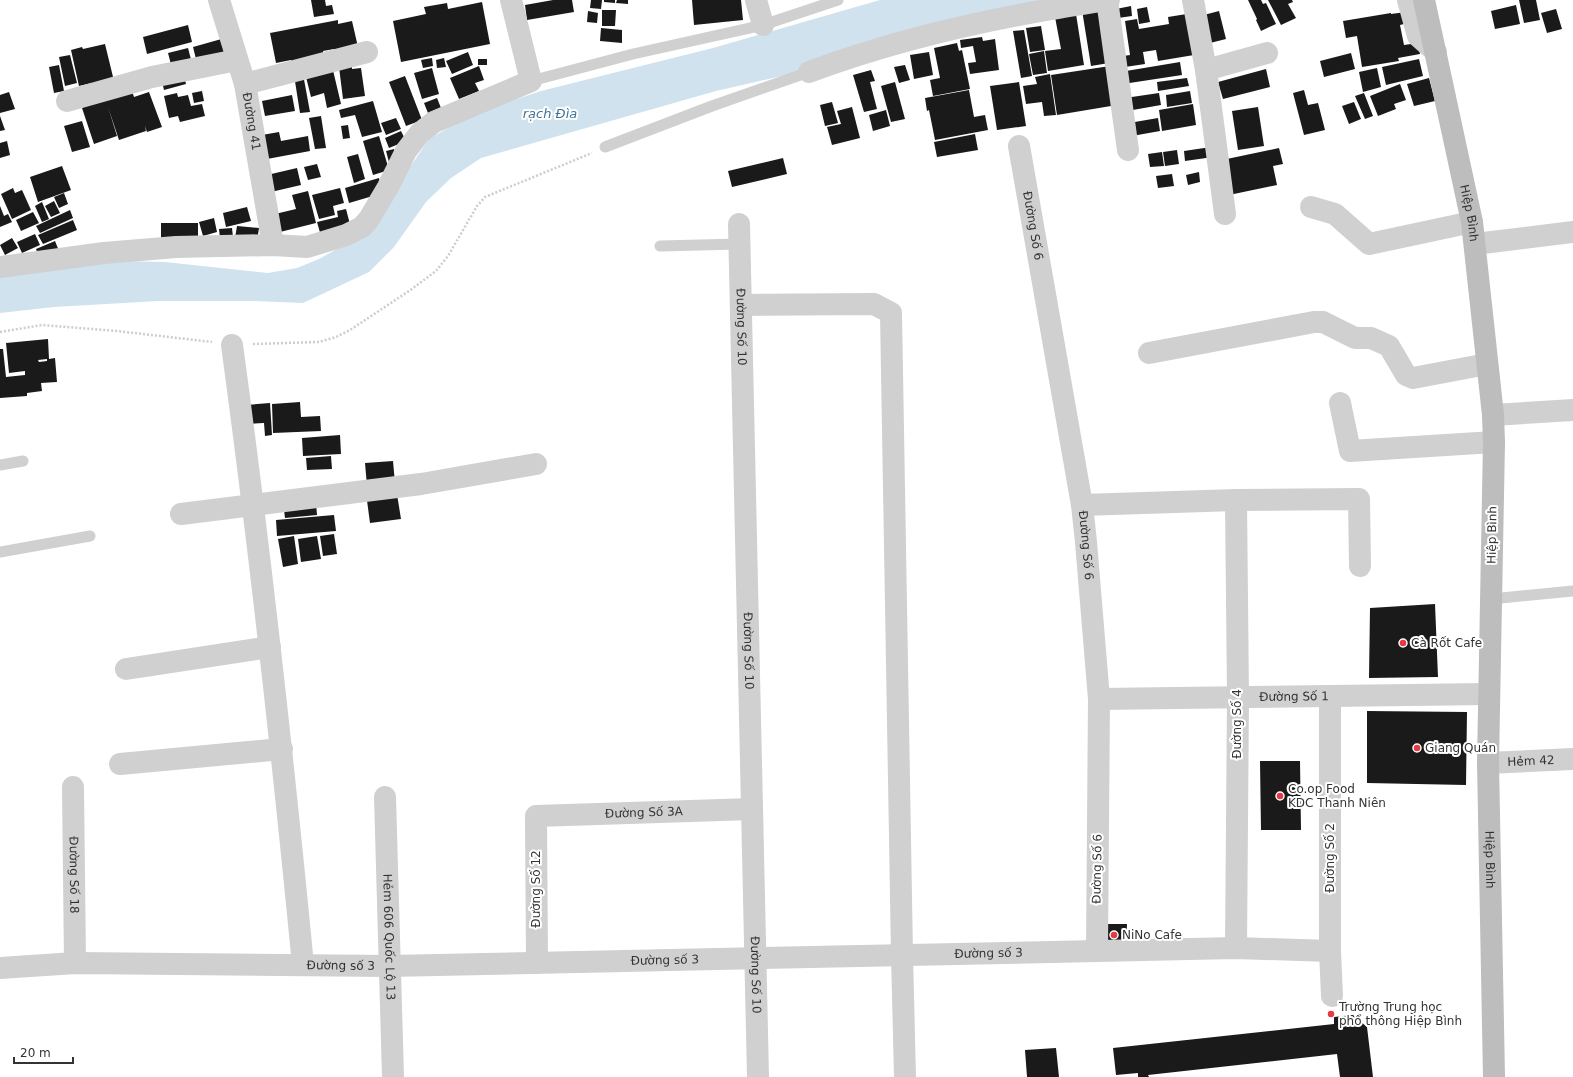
<svg xmlns="http://www.w3.org/2000/svg" width="1573" height="1077" viewBox="0 0 1573 1077" font-family="'DejaVu Sans',sans-serif">
	<style>
		.water { fill: #cfe2ee }
		.building { fill: #1a1a1a; fill-rule: evenodd }
		.lines { fill: none; stroke-linecap: round; stroke-linejoin: round }
		.path { stroke: #cdcdcd; stroke-width: 2.5; stroke-dasharray: 2 2; stroke-linecap: butt }
		.lane { stroke: #d0d0d0; stroke-width: 11 }
		.street { stroke: #d0d0d0; stroke-width: 22 }
		.secondary { stroke: #bdbdbd; stroke-width: 22 }
		.poi-dot { fill: #e63946; stroke: #fff; stroke-width: 1.5 }
		.labels { text-anchor: middle; dominant-baseline: central; stroke-width: 4; stroke-linejoin: round; paint-order: stroke }
		.street-label { font-size: 12px; fill: #333; stroke: #fff }
		.poi-label { font-size: 12px; fill: #333; stroke: #fff; text-anchor: start }
		.water-label { font-size: 13px; font-style: italic; fill: #3f7597; stroke: #fff }
	</style>
	<rect width="100%" height="100%" fill="#fff"/>
	<!-- water -->
	<path class="water" d="M880 0H1055L795 73 716 91 481 158 451 178 426 202 394 247 369 272 303 303 255 301H158L54 307 0 313V276L122 261 165 262 268 273 297 268 319 259 346 244 410 167 429 139 455 124 490 108 541 91 713 48Z"/>
	<!-- building -->
	<path class="building" d="M311 0H325L326 6 332 5 334 14 314 17Z
		M553 0H572L574 12 527 20 525 5Z
		M591 0H602L601 9 590 8Z
		M604 0H615V3L604 2Z
		M617 0H628V4L616 3Z
		M692 0H741L743 20 694 25Z
		M1248 0H1261L1263 4 1266 3 1276 24 1261 31 1256 20 1257 19Z
		M1268 0H1292L1293 2 1288 4 1296 18 1281 25Z
		M1519 0H1536L1540 20 1524 23Z
		M482 2 490 44 401 62 393 21 426 14 424 7 447 3 448 9Z
		M1516 5 1520 24 1495 29 1491 11Z
		M1131 6 1132 16 1118 18 1116 9Z
		M1100 7 1109 63 1091 66 1082 10Z
		M1147 7 1150 22 1139 24 1137 9Z
		M1556 9 1562 29 1547 33 1541 13Z
		M602 10H616L615 26H602Z
		M588 11 598 13 597 23 587 22Z
		M1219 11 1226 39 1206 44 1200 16Z
		M1406 12 1408 23 1400 25 1404 45 1418 43 1420 54 1398 58 1399 61 1362 67 1357 36 1346 38 1343 21 1391 13V14Z
		M1193 13 1200 54 1158 61 1156 50 1143 52 1145 64 1125 67 1123 56 1130 55 1125 21 1137 19 1139 29 1169 24 1168 17Z
		M1076 14 1084 65 1048 71 1045 51 1061 49 1055 17Z
		M338 20V24L352 21 358 47 335 55 334 49 323 51 324 56 292 64 291 60 276 63 270 33Z
		M188 25 192 42 147 54 143 37Z
		M1041 26 1045 50 1030 52 1026 28Z
		M601 28 622 30V43L600 41Z
		M1024 30 1032 76 1021 78 1013 31Z
		M982 37 983 41 995 39 999 70 970 74 968 63 976 62 973 46 961 48 960 40Z
		M225 38 230 59 198 67 193 47Z
		M957 43 959 51 962 50 970 89 933 96 930 80 940 78 934 48Z
		M105 44 115 85 92 83 79 86 71 50 82 47 83 49Z
		M188 48 193 67 173 72 168 53Z
		M1044 51 1047 73 1033 75 1029 54Z
		M468 52 473 65 452 74 446 61Z
		M929 52 933 75 914 79 910 55Z
		M1351 53 1355 69 1324 77 1320 61Z
		M70 55 77 83 65 86 59 57Z
		M432 58 433 66 423 68 421 60Z
		M444 58 446 67 437 68 436 60Z
		M478 59H487V65H478Z
		M1419 59 1423 76 1386 85 1382 67Z
		M1180 62 1182 75 1123 84 1120 72Z
		M59 65 64 91 54 93 49 67Z
		M352 65V69L361 68 365 96 343 99 339 67Z
		M905 65 910 80 899 83 894 67Z
		M332 66 341 104 327 108 324 93 311 97 305 73Z
		M479 66 484 80 475 83 479 91 459 99 450 78Z
		M1110 66 1117 105 1057 115 1051 75Z
		M432 68 439 94 422 99 414 73Z
		M1377 68 1381 87 1363 92 1359 72Z
		M1266 69 1270 87 1223 99 1218 82Z
		M871 70 875 81 870 82 877 109 864 112 853 75Z
		M183 72 186 84 164 90 161 77Z
		M303 74 310 112 300 113 294 75Z
		M1050 74 1056 115 1044 116 1042 102 1026 104 1023 86 1037 84 1035 77Z
		M405 76 422 120 406 126 389 82Z
		M1187 78 1189 86 1158 91 1157 82Z
		M1429 78 1435 101 1414 106 1407 84Z
		M129 82 134 97 149 92 162 127 147 132 145 126 146 131 119 140 108 107 117 136 94 144 82 108Z
		M895 82 905 119 891 122 881 86Z
		M1019 82 1026 126 997 130 990 86Z
		M1400 84 1406 100 1394 104 1396 109 1378 116 1370 96Z
		M969 90 974 117 985 115 988 130 935 140 929 110 927 111 925 98Z
		M1304 90 1308 105 1318 103 1325 130 1304 135 1293 93Z
		M202 91 204 101 194 103 192 93Z
		M1190 91 1192 103 1167 107 1166 95Z
		M9 92 15 109 0 113V95Z
		M177 93 178 97 188 95 191 106 202 104 205 116 180 122 178 116 169 118 164 96Z
		M1159 93 1161 105 1127 111 1125 98Z
		M1364 93 1373 116 1365 119 1355 96Z
		M292 95 295 111 265 116 262 101Z
		M437 98 441 108 428 113 424 103Z
		M373 101 382 132 362 137 355 115 341 118 339 110Z
		M832 102 838 123 825 126 820 105Z
		M1354 102 1361 119 1349 124 1342 106Z
		M1193 104 1196 125 1162 131 1159 110Z
		M852 107 860 138 832 145 827 127 841 124 837 111Z
		M1258 107 1264 146 1238 150 1232 111Z
		M886 110 890 126 873 131 869 115Z
		M0 116 5 130 0 131Z
		M321 116 326 148 315 149 309 118Z
		M396 118 401 129 386 135 381 123Z
		M1158 118 1160 131 1132 136 1129 123Z
		M82 121 90 147 72 152 64 126Z
		M348 125 350 138 343 139 341 126Z
		M401 131 406 141 389 148 385 138Z
		M279 132 281 141 308 136 310 151 267 159 262 135Z
		M975 134 978 150 937 157 934 142Z
		M379 136 389 170 373 175 363 141Z
		M7 141 10 155 0 158V143Z
		M1211 147 1213 157 1185 161 1184 151Z
		M1279 148 1283 164 1273 166 1277 185 1229 195 1222 160Z
		M394 149 398 164 390 166 386 151Z
		M1177 150 1179 164 1165 166 1163 152Z
		M1162 152 1164 166 1150 167 1148 154Z
		M358 154 365 179 354 183 347 157Z
		M783 158 787 174 732 187 728 171Z
		M317 164 321 177 308 180 304 167Z
		M62 166 71 190 38 202 30 177Z
		M297 168 301 185 271 192 267 175Z
		M1199 172 1200 182 1188 185 1186 175Z
		M1172 174 1174 186 1158 188 1156 176Z
		M379 178 383 193 349 203 345 188Z
		M13 188 15 193 22 190 31 210 12 219 1 194Z
		M340 188 344 203 333 206 335 215 319 219 312 195Z
		M308 191 316 223 280 232 275 214 296 209 292 195Z
		M64 193 68 204 59 208 54 197Z
		M54 201 60 213 51 217 45 206Z
		M42 202 49 219 42 222 35 206Z
		M0 206 4 216 8 214 12 222 0 227Z
		M247 207 251 221 226 227 223 213Z
		M346 209 351 228 321 236 317 222 338 217 337 211Z
		M70 210 73 218 40 233 36 226Z
		M33 212 39 223 21 231 16 220Z
		M214 218 217 232 203 236 199 222Z
		M73 220 77 230 43 244 38 235Z
		M161 223H198V238L161 239Z
		M237 226 259 228 257 241 235 238Z
		M232 228 233 237 220 238 219 229Z
		M35 234 40 245 22 253 17 242Z
		M12 238 18 248 5 255 0 245Z
		M55 241 59 251 40 259 36 249Z
		M48 339 49 359 55 358 57 382 41 383 42 391 27 393V396L0 398V349H3L6 377 25 375V371L9 373 6 343ZM47 359V361L39 362 38 360Z
		M300 402 301 417 320 416 321 431 273 433 272 404Z
		M270 403 272 435 265 436 264 423 247 424 246 405Z
		M340 435 341 454 303 456 302 438Z
		M331 456 332 469 307 470 306 458Z
		M393 461 395 483 367 486 365 463Z
		M396 488 401 519 370 523 366 493Z
		M283 502 316 503 317 515 285 518Z
		M334 515 336 531 277 536 276 520Z
		M334 534 337 554 323 556 320 536Z
		M294 536 298 564 283 567 278 539Z
		M317 536 321 559 301 562 298 539Z
		M1435 604 1438 677 1369 678 1370 608Z
		M1367 711 1467 712 1466 785 1367 783Z
		M1260 761H1300L1301 830H1261Z
		M1101 924H1127L1126 946 1101 945Z
		M1353 1015 1367 1027 1373 1077H1340L1337 1054 1148 1075 1149 1077H1138V1073L1116 1075 1113 1048 1334 1024V1017Z
		M1056 1048 1059 1077H1027L1025 1050Z"/>
	<g class="lines">
		<!-- path -->
		<path class="path" d="M0 332 42 325 117 331 212 342
			M253 344 319 342 336 337 350 330 409 291 436 271 448 256 477 206 485 197 592 153"/>
		<!-- lane -->
		<path class="lane" d="M531 81 633 54 763 25 838 0
			M605 147 712 106 809 72
			M660 246 739 244
			M0 465 23 461
			M0 552 90 536
			M1491 599 1573 591"/>
		<!-- street -->
		<g class="street">
			<path id="s1" d="M219 0 245 84 273 245"/>
			<path d="M756 0 763 25"/>
			<path d="M1107 0 1128 150"/>
			<path d="M1193 0 1206 70 1225 214"/>
			<path d="M1408 0 1418 36 1436 52"/>
			<path d="M1206 70 1267 53"/>
			<path d="M809 72C887 43 970 23 1052 9 1071 6 1090 2 1109 0"/>
			<path d="M245 84 367 52"/>
			<path d="M67 101 152 77 237 60"/>
			<path id="s2" d="M1019 146 1082 505 1086 542 1099 699 1097 951"/>
			<path d="M1311 207 1335 214 1369 244 1472 222"/>
			<path id="s3" d="M739 224 758 1077"/>
			<path d="M1475 244 1573 232"/>
			<path d="M0 267 104 253 176 247 273 245 307 247 346 235 362 227 369 219 388 187 406 151 420 133 434 122 531 81 511 0"/>
			<path d="M742 305 874 304 891 313 902 955 905 1077"/>
			<path d="M232 345C260 551 283 758 303 965"/>
			<path d="M1149 353 1314 322H1323L1355 338H1371L1389 346 1406 375 1413 378 1487 364"/>
			<path d="M1340 403 1350 451 1494 442"/>
			<path d="M1493 415 1573 410"/>
			<path d="M1236 500 1238 697 1236 948"/>
			<path d="M1082 505 1236 500 1359 499 1360 566"/>
			<path d="M181 514 421 484 536 464"/>
			<path d="M126 669 270 647"/>
			<path d="M1330 696V951L1332 996"/>
			<path id="s4" d="M1099 699 1489 694"/>
			<path id="s5" d="M1488 763 1573 759"/>
			<path d="M120 764 282 749"/>
			<path id="s6" d="M73 787 75 963"/>
			<path id="s7" d="M385 797 393 1077"/>
			<path id="s8" d="M537 963 536 816 752 809"/>
			<path id="s9" d="M0 968 75 963 389 966 1236 948 1330 951"/>
		</g>
		<!-- secondary -->
		<path class="secondary" id="s10" d="M1424 0 1472 222 1493 415 1494 442 1488 763 1494 1077"/>
	</g>
	<!-- markers -->
	<g class="poi-dot">
		<circle cx="1403" cy="643" r="4"/>
		<circle cx="1417" cy="748" r="4"/>
		<circle cx="1280" cy="796" r="4"/>
		<circle cx="1114" cy="935" r="4"/>
		<circle cx="1331" cy="1014" r="4"/>
	</g>
	<g class="labels">
		<!-- street labels -->
		<g class="street-label">
			<text stroke="none"><textPath href="#s1" startOffset="126">Đường 41</textPath></text>
			<text stroke="none"><textPath href="#s10" startOffset="218">Hiệp Bình</textPath></text>
			<text stroke="none"><textPath href="#s2" startOffset="81">Đường Số 6</textPath></text>
			<text stroke="none"><textPath href="#s3" startOffset="103">Đường Số 10</textPath></text>
			<text transform="translate(1492 535) rotate(-89)">Hiệp Bình</text>
			<text stroke="none"><textPath href="#s2" startOffset="405">Đường Số 6</textPath></text>
			<text stroke="none"><textPath href="#s3" startOffset="427">Đường Số 10</textPath></text>
			<text stroke="none"><textPath href="#s4" startOffset="195">Đường Số 1</textPath></text>
			<text transform="translate(1237 724) rotate(-90)">Đường Số 4</text>
			<text stroke="none"><textPath href="#s5" startOffset="43">Hẻm 42</textPath></text>
			<text stroke="none"><textPath href="#s8" startOffset="255">Đường Số 3A</textPath></text>
			<text transform="translate(1330 858) rotate(-90)">Đường Số 2</text>
			<text stroke="none"><textPath href="#s10" startOffset="866">Hiệp Bình</textPath></text>
			<text transform="translate(1097 869) rotate(-89)">Đường Số 6</text>
			<text stroke="none"><textPath href="#s6" startOffset="88">Đường Số 18</textPath></text>
			<text transform="translate(536 889) rotate(-90)">Đường Số 12</text>
			<text stroke="none"><textPath href="#s7" startOffset="140">Hẻm 606 Quốc Lộ 13</textPath></text>
			<text stroke="none"><textPath href="#s9" startOffset="989">Đường số 3</textPath></text>
			<text stroke="none"><textPath href="#s9" startOffset="665">Đường số 3</textPath></text>
			<text stroke="none"><textPath href="#s9" startOffset="341">Đường số 3</textPath></text>
			<text stroke="none"><textPath href="#s3" startOffset="751">Đường Số 10</textPath></text>
		</g>
		<!-- poi labels -->
		<g class="poi-label">
			<text x="1411" y="643">Cà Rốt Cafe</text>
			<text x="1425" y="748">Giang Quán</text>
			<text x="1288" y="789">Co.op Food<tspan x="1288" dy="14">KDC Thanh Niên</tspan></text>
			<text x="1122" y="935">NiNo Cafe</text>
			<text x="1339" y="1007">Trường Trung học<tspan x="1339" dy="14">phổ thông Hiệp Bình</tspan></text>
		</g>
		<!-- water labels -->
		<g class="water-label">
			<text x="550" y="113">rạch Đìa</text>
		</g>
	</g>
	<!-- scale -->
	<path d="M14 1057v6h59v-6" fill="none" stroke="#333333" stroke-width="2"/>
	<text x="20" y="1057" font-size="12" fill="#333333" stroke="#ffffff" stroke-width="3" paint-order="stroke">20 m</text>
</svg>
